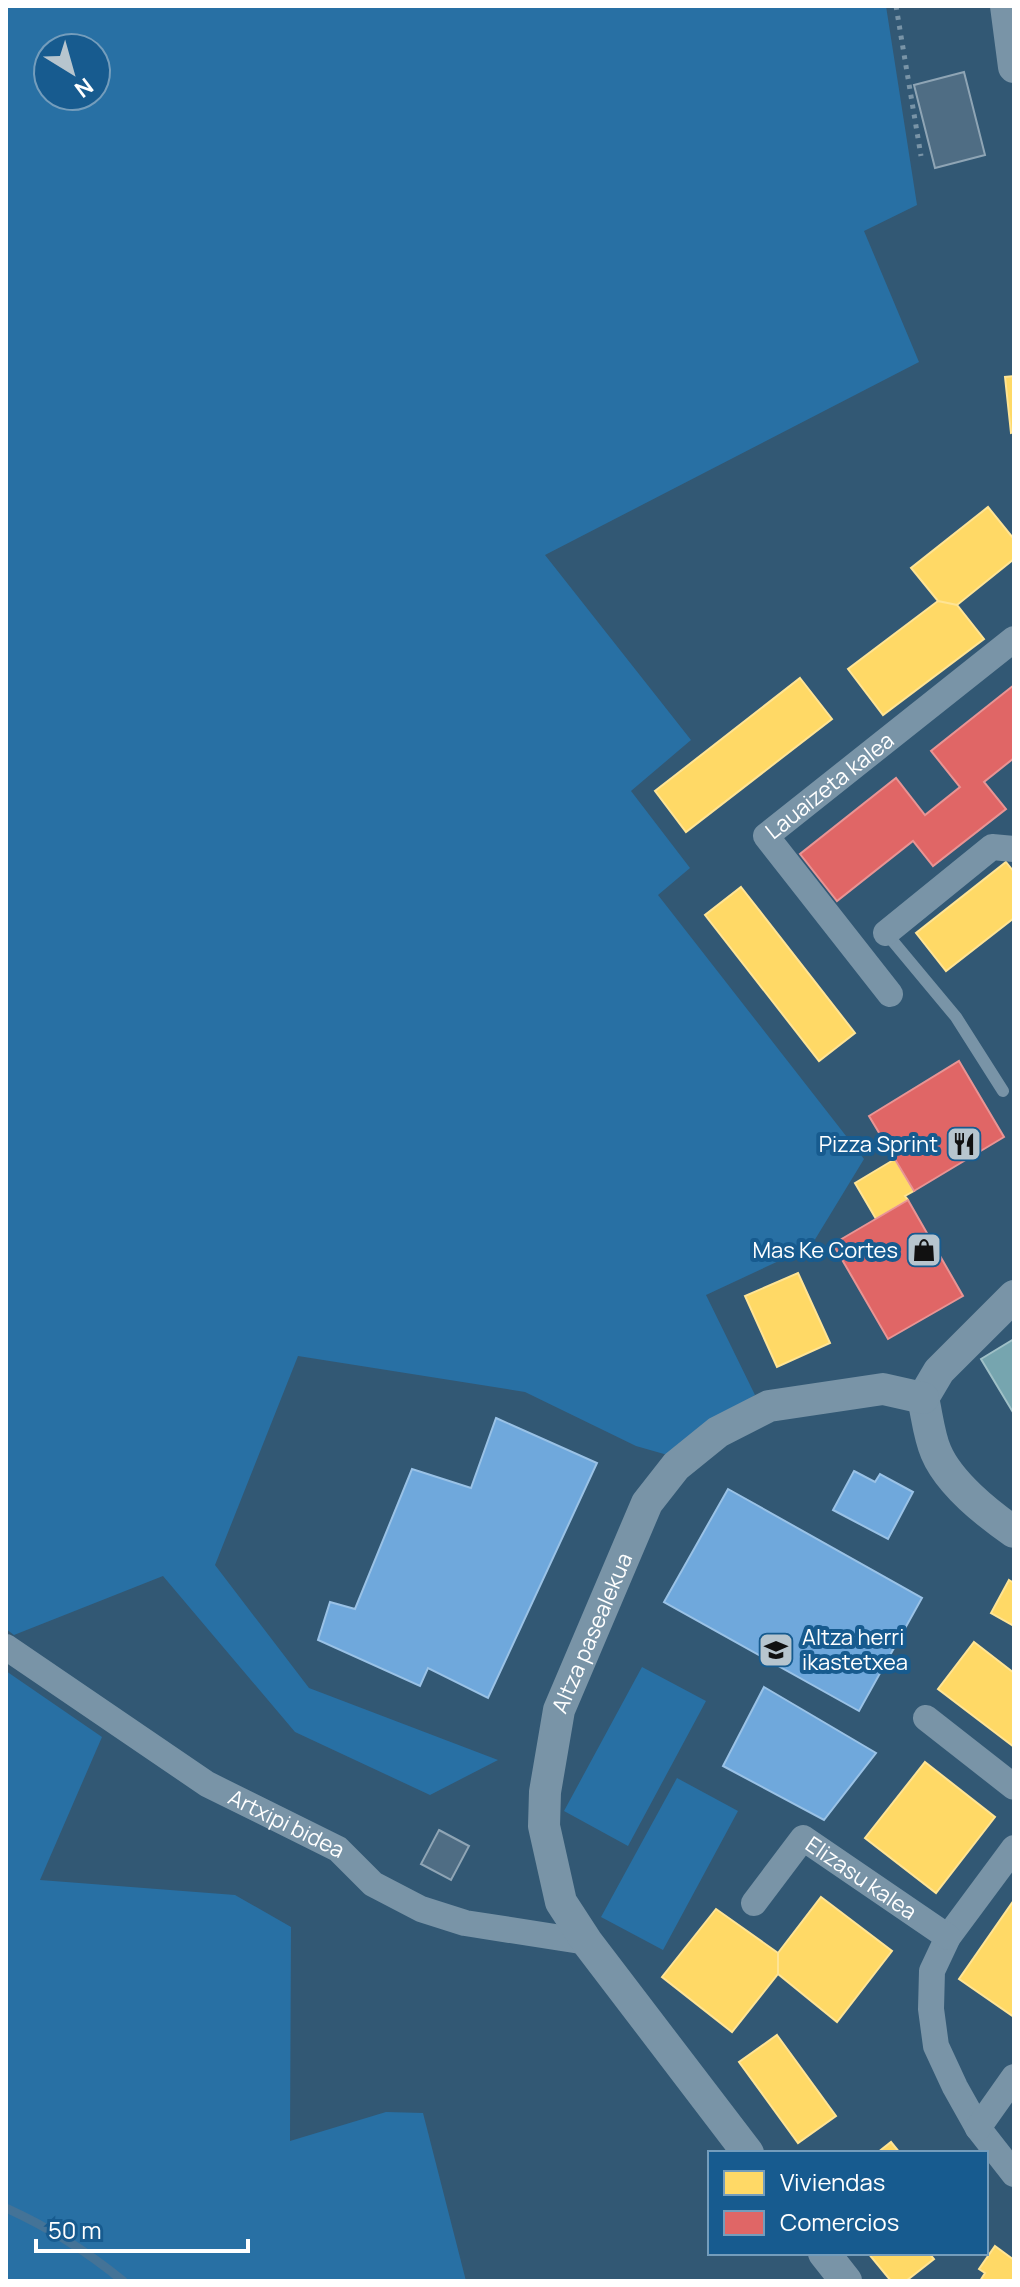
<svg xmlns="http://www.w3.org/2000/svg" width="1020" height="2287" viewBox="0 0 1020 2287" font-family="Manrope,sans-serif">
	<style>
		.green { fill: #2870a4; fill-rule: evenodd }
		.homes { fill: #ffd966; stroke: #ffe494; stroke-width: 2 }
		.shops { fill: #e06666; stroke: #e99494; stroke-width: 2 }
		.schools { fill: #6fa8dc; stroke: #9ac2e6; stroke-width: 2 }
		.public { fill: #76a5af; stroke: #9fc0c7; stroke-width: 2 }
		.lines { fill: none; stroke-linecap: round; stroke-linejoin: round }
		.stream { stroke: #447397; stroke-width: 9 }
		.building { fill: #4f6d84; stroke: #8fa5b5; stroke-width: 2 }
		.path { stroke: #7994a7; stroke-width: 5; stroke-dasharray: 4 6; stroke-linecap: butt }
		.service { stroke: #7994a7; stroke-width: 12 }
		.minor { stroke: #7994a7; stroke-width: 26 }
		.tertiary { stroke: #7994a7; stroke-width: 32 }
		.labels { text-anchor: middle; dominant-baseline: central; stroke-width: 8; stroke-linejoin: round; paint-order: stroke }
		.street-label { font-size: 22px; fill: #fff; stroke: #175b8f }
		.poi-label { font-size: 22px; fill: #fff; stroke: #175b8f; text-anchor: end }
	</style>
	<rect width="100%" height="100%" fill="#325874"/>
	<!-- green -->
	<path class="green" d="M6 6H886L917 205 864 231 919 362 545 555 691 740 631 791 690 868 658 895 864 1159 811 1246 706 1295 755 1395 671 1456 636 1446 525 1392 298 1356 215 1565 309 1688 498 1760 430 1795 295 1732 163 1576 14 1635 6 1629ZM48 48H96V96H48Z
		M642 1667 706 1701 628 1846 564 1811Z
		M6 1671 102 1737 40 1880 235 1895 291 1927 290 2141 386 2112 423 2113 466 2281H6Z
		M677 1778 738 1811 663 1950 601 1917Z"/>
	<!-- homes -->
	<path class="homes" d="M1014 376V432L1011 433 1005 377Z
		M988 507 1014 539V559L957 605 938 601 911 568Z
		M938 601 957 605 984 639 883 715 848 669Z
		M800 678 832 719 686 832 655 791Z
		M1006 862 1014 872V918L946 971 916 933Z
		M741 887 855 1033 819 1061 705 915Z
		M895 1159 914 1191 905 1196 908 1200 876 1219 855 1183Z
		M798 1273 830 1343 777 1367 745 1296Z
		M1009 1580 1014 1583V1626L991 1613Z
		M974 1642 1014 1673V1747L938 1689Z
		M925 1762 995 1817 936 1893 865 1838Z
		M821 1897 892 1951 837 2022 778 1974V1953Z
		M1014 1900V2017L959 1979Z
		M716 1909 778 1953V1974L732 2032 662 1977Z
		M777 2035 836 2116 798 2143 739 2062Z
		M891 2142 900 2153H877Z
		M995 2246 1014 2260V2281H980L985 2273 979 2269Z
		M868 2253H929L934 2259 906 2281H891Z"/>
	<!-- shops -->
	<path class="shops" d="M1014 685V758L984 782 1006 809 933 866 913 841 837 901 800 854 896 778 925 815 960 787 931 751Z
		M959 1061 1004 1137 914 1191 869 1116Z
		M908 1200 963 1296 888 1339 833 1244Z"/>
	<!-- schools -->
	<path class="schools" d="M496 1418 597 1463 488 1698 428 1668 420 1686 318 1640 330 1602 355 1609 412 1469 471 1488Z
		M854 1471 875 1482 880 1474 913 1492 888 1539 833 1510Z
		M728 1489 922 1598 859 1711 664 1602Z
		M764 1687 876 1753 824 1820 723 1766Z"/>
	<!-- public -->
	<path class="public" d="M1014 1339V1414L981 1359Z"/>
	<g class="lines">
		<!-- stream -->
		<path class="stream" d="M6 2208C48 2227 88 2252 123 2281"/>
	</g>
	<!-- building -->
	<path class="building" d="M964 72 985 155 935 168 914 85Z
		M439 1830 469 1846 451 1880 421 1864Z"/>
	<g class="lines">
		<!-- path -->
		<path class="path" d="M896 6 921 156"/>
		<!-- service -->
		<path class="service" d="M886 933 956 1017 1003 1091"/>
		<!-- minor -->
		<g class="minor">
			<path d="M886 933 992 847 1014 849"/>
			<path id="s1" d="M890 994 766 836 1014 639"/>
			<path id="s2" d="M6 1647 207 1784 338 1849 373 1884 421 1909 465 1923 587 1942"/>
			<path d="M926 1718 1014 1787"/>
			<path d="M1014 1848 948 1937 932 1971 931 2009 936 2046 955 2087 978 2128 1014 2174"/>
			<path id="s3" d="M754 1903 803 1838 948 1937"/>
			<path d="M978 2128 1014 2077"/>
		</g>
		<!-- tertiary -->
		<g class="tertiary">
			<path d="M1006 6 1014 67"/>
			<path d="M923 1398C927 1415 929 1436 936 1452 949 1483 988 1514 1014 1532"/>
			<path d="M923 1398 939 1371 1014 1296"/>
			<path id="s4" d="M748 2153 587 1942 561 1902 544 1826 545 1792 559 1710 647 1503 676 1466 718 1432 769 1406 883 1389 923 1398"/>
			<path d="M824 2253 846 2281"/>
		</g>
	</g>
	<!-- icons -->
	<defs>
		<symbol id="restaurant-square" viewBox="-11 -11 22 22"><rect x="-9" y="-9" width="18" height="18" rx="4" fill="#b7c5ce" stroke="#175b8f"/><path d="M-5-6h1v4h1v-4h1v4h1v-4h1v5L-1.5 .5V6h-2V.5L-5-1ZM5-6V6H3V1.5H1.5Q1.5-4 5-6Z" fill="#111"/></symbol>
		<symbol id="shop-square" viewBox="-11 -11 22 22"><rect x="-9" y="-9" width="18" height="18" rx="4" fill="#b7c5ce" stroke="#175b8f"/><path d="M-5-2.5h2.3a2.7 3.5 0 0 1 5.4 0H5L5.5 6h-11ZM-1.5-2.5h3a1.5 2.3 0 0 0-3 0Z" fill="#111"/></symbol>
		<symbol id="school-square" viewBox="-11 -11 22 22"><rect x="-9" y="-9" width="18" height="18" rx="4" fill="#b7c5ce" stroke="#175b8f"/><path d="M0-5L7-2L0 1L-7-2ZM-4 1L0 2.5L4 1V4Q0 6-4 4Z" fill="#111"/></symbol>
	</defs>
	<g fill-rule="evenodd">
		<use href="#restaurant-square" x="944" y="1124" width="40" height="40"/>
		<use href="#shop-square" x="904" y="1230" width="40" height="40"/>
		<use href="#school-square" x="756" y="1630" width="40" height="40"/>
	</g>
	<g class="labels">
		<!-- street labels -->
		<g class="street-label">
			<text stroke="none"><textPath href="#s1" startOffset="282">Lauaizeta kalea</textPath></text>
			<text stroke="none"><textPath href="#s4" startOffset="592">Altza pasealekua</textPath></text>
			<text stroke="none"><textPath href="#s2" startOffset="332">Artxipi bidea</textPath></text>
			<text stroke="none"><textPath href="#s3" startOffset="152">Elizasu kalea</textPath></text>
		</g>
		<!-- poi labels -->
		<g class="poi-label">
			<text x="938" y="1144">Pizza Sprint</text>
			<text x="898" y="1250">Mas Ke Cortes</text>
			<text x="802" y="1637" text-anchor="start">Altza herri<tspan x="802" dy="25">ikastetxea</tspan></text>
		</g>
	</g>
	<!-- border -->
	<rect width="1020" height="2287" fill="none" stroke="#ffffff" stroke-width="16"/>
	<!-- legend -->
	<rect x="708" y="2151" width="280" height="104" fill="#175b8f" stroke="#749dbc" stroke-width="2"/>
	<rect x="724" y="2171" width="40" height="24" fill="#ffd966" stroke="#749dbc" stroke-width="2"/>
	<text x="780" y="2191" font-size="24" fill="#ffffff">Viviendas</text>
	<rect x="724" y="2211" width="40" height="24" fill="#e06666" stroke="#749dbc" stroke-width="2"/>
	<text x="780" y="2231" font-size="24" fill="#ffffff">Comercios</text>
	<!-- north arrow -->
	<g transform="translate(72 72) rotate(143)"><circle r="38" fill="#175b8f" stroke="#749dbc" stroke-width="2"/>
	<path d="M0-6L14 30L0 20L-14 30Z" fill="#b7c5ce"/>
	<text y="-12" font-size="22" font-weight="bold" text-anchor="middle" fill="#ffffff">N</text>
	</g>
	<!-- scale -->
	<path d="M36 2239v12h212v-12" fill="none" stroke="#ffffff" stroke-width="4"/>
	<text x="48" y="2239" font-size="24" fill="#ffffff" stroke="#175b8f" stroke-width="6" paint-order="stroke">50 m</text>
</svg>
